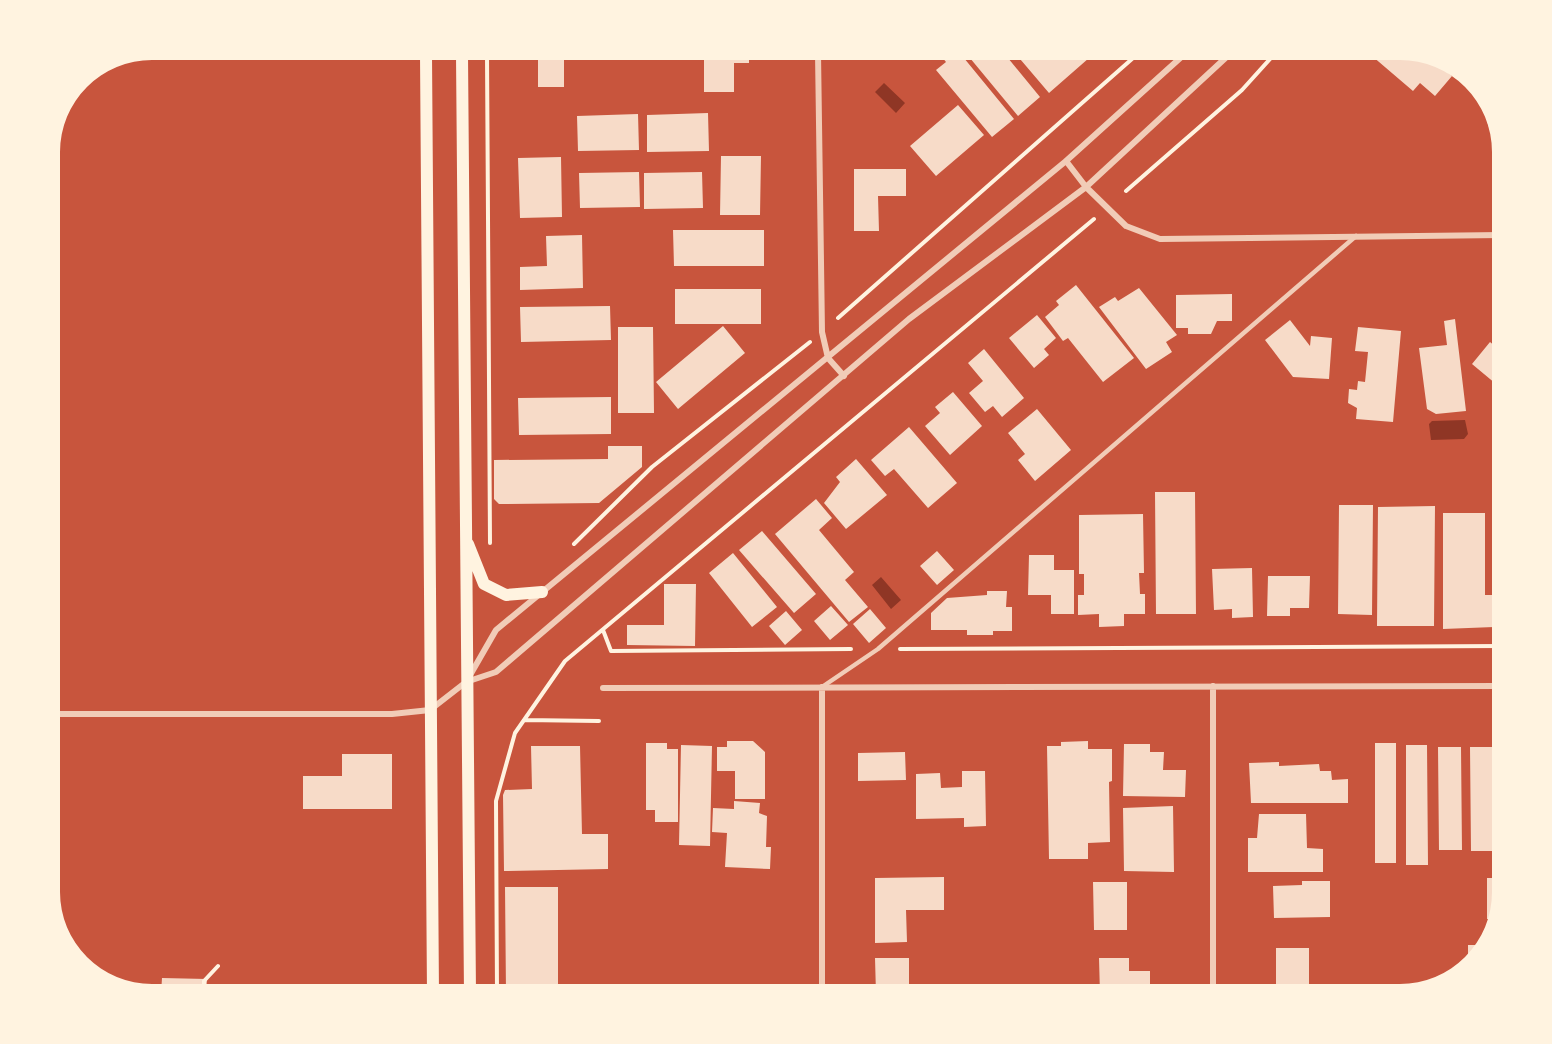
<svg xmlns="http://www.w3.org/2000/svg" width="1552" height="1044" viewBox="0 0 1552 1044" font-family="Lato,sans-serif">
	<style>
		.water { fill: #8f3625 }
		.building { fill: #f7dbc8 }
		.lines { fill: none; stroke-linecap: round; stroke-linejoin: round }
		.path { stroke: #fff3e0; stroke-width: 4 }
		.service { stroke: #f1ccb7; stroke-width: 4.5 }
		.minor { stroke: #f1ccb7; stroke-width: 6 }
		.secondary { stroke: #fff3e0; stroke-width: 12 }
	</style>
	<rect width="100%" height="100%" fill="#c8553d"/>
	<!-- water -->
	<path class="water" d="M884 83 905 103 896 113 875 92Z
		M1465 420 1468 434 1464 439 1431 440 1429 424 1432 421Z
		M881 577 901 600 891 609 872 585Z"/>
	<!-- building -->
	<path class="building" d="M1400 49 1440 62 1438 65 1452 76 1435 96 1420 83 1413 91 1365 50Z
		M1097 51 1049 93 1014 52H1054Z
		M938 52H959L1014 119 992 137 936 70 946 62Z
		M965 52H1003L1040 97 1018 116Z
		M749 53V63H734V92H704V54Z
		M572 54V58H564V87H538V60H510V55Z
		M958 105 984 135 936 176 910 146Z
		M708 113 709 151 647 152V115Z
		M638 114 639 150 578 151 577 116Z
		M1494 119 1502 152V167L1487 121Z
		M721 156H761L760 215H720Z
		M561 157 562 217 520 218 518 158Z
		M854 169H906V196H878L879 231H854Z
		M639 172 640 207 580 208 579 173Z
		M702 172 703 208 644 209V173Z
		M673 230H764V266H674Z
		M582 235 583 288 520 290V267L547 266 546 236Z
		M1076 285 1134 358 1103 382 1068 338 1063 341 1045 317 1059 305 1056 301Z
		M1139 288 1177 335 1166 342 1172 352 1146 369 1099 307 1115 297 1118 301Z
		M675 289H761V324H675Z
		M1232 294V321H1217L1211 334H1188V328H1176V295Z
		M610 306 611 340 521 342 520 307Z
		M1037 315 1056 338 1044 349 1049 355 1034 368 1009 338Z
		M1455 319 1466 411 1436 414 1427 409 1419 348 1447 345 1444 321Z
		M1290 320 1310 346 1311 336 1332 338 1329 379 1293 377 1265 340Z
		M723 326 745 353 678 409 656 382Z
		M618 327H653L654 413H618Z
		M1358 327 1401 331 1393 422 1356 419 1357 408 1348 403 1349 389 1357 390 1358 381 1365 382 1368 352 1355 351Z
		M1490 342 1502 352V389L1472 364Z
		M984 349 1024 398 1002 417 993 406 985 412 969 393 983 381 968 363Z
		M953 392 982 426 950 455 925 426 940 413 935 407Z
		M611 397V434L519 435 518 398Z
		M1037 409 1071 450 1035 481 1018 460 1025 454 1008 433Z
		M909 427 957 483 928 508 894 469 885 476 871 460Z
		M608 446H642V467L599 503 499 504 494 499V460L608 459Z
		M856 459 887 495 846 529 824 503 840 482 836 477Z
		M1155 492H1195L1196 614H1156Z
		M816 499 832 518 819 530 854 572 845 580 868 607 849 622 775 534Z
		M1339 505H1373L1372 615 1338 614Z
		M1435 506 1434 626H1377L1378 507Z
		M1443 513H1485V595H1494V627L1443 629Z
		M1143 514 1144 573H1139L1140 594H1145V614H1124V626L1099 627V614L1078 615V595H1084V574H1079V515Z
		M762 531 816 594 794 613 739 550Z
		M937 551 954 570 937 585 920 566Z
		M733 553 777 607 752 627 709 573Z
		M1029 555H1054V570H1074V614H1051V595H1028Z
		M1252 568 1253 617 1232 618V609L1214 610 1212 569Z
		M1501 573H1502V615H1500Z
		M1268 576H1310L1309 608H1290V616H1267Z
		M664 584H696L695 646 627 645V625H664Z
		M987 591H1007L1006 607H1012V631H993V635H967V630H931V613L947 598 987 595Z
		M831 606 848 625 830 640 814 621Z
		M870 609 886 628 869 643 853 624Z
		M786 611 802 630 785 645 769 626Z
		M727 741H753L765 752V799H735V771H717V747H727Z
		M1088 741V749H1112V781L1109 782 1110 842 1088 843V859H1049L1047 746H1061V742Z
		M646 743H667V749H678V822H655V810H646Z
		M1375 743H1396V863H1375Z
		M1124 744H1150V752H1164L1163 770H1186L1185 797 1123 796Z
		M681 745 712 746 710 846 679 845Z
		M1406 745H1427L1428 865H1406Z
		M531 746H580L582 834H608V869L504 871 503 795 505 790 532 789Z
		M1438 747H1461L1462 850H1439Z
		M1470 747H1493L1494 851H1471Z
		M905 752 906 780 858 781V753Z
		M342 754H392V809H303V776H342Z
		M1279 762V766L1319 764 1320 771H1331L1332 780 1348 779V803H1251L1249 763Z
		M962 771H985L986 826 964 827V818L916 819V774L940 773 941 788 962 787Z
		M734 801 760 803 759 813 767 816 766 847H771L770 869 725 867 727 833 712 832 713 808 734 809Z
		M1173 806 1174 872 1124 871 1123 808Z
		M1259 814H1306L1307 848 1323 849V872H1248V838H1257Z
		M944 877V910H906L907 942 875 943V878Z
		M1487 878H1502V892L1494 919H1487Z
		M1302 881H1330V917L1274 918 1273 886 1302 885Z
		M1093 882H1127V930H1094Z
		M505 887H558V994H506Z
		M1468 945H1486L1468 965Z
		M1276 948H1309V994H1276Z
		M875 958H909V994H876Z
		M1099 958H1129V971H1150V989L1137 990 1138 994H1100Z
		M162 978 207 979 206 994H161Z"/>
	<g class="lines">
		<!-- path -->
		<path class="path" d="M487 55 490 543
			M1126 191 1242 90 1278 50
			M838 318 1141 51
			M574 544 652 467 810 342
			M603 630 611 651 851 649
			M900 649 1502 646
			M524 720 599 721
			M204 994V981L218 966
			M497 994 496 801 515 733 565 661 1094 219"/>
		<!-- service -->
		<path class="service" d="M822 687 878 649 1356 236"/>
		<!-- minor -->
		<path class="minor" d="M818 53 822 332 828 358 844 376
			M1066 161 1086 187 1126 226 1160 239 1502 235
			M469 677 496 630 1066 161 1188 51
			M822 687V994
			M603 688 1502 686
			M50 714H392L430 710 466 682 496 672 909 319 1086 187 1233 51
			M1213 994V686"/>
		<!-- secondary -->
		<path class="secondary" d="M426 55 433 994
			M462 55 470 994
			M468 544 484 584 506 595 542 592"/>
	</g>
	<!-- crop -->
	<path d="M0 0H1552V1044H0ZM152 60H1400A92 92 0 0 1 1492 152V892A92 92 0 0 1 1400 984H152A92 92 0 0 1 60 892V152A92 92 0 0 1 152 60Z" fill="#fff3e0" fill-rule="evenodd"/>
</svg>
